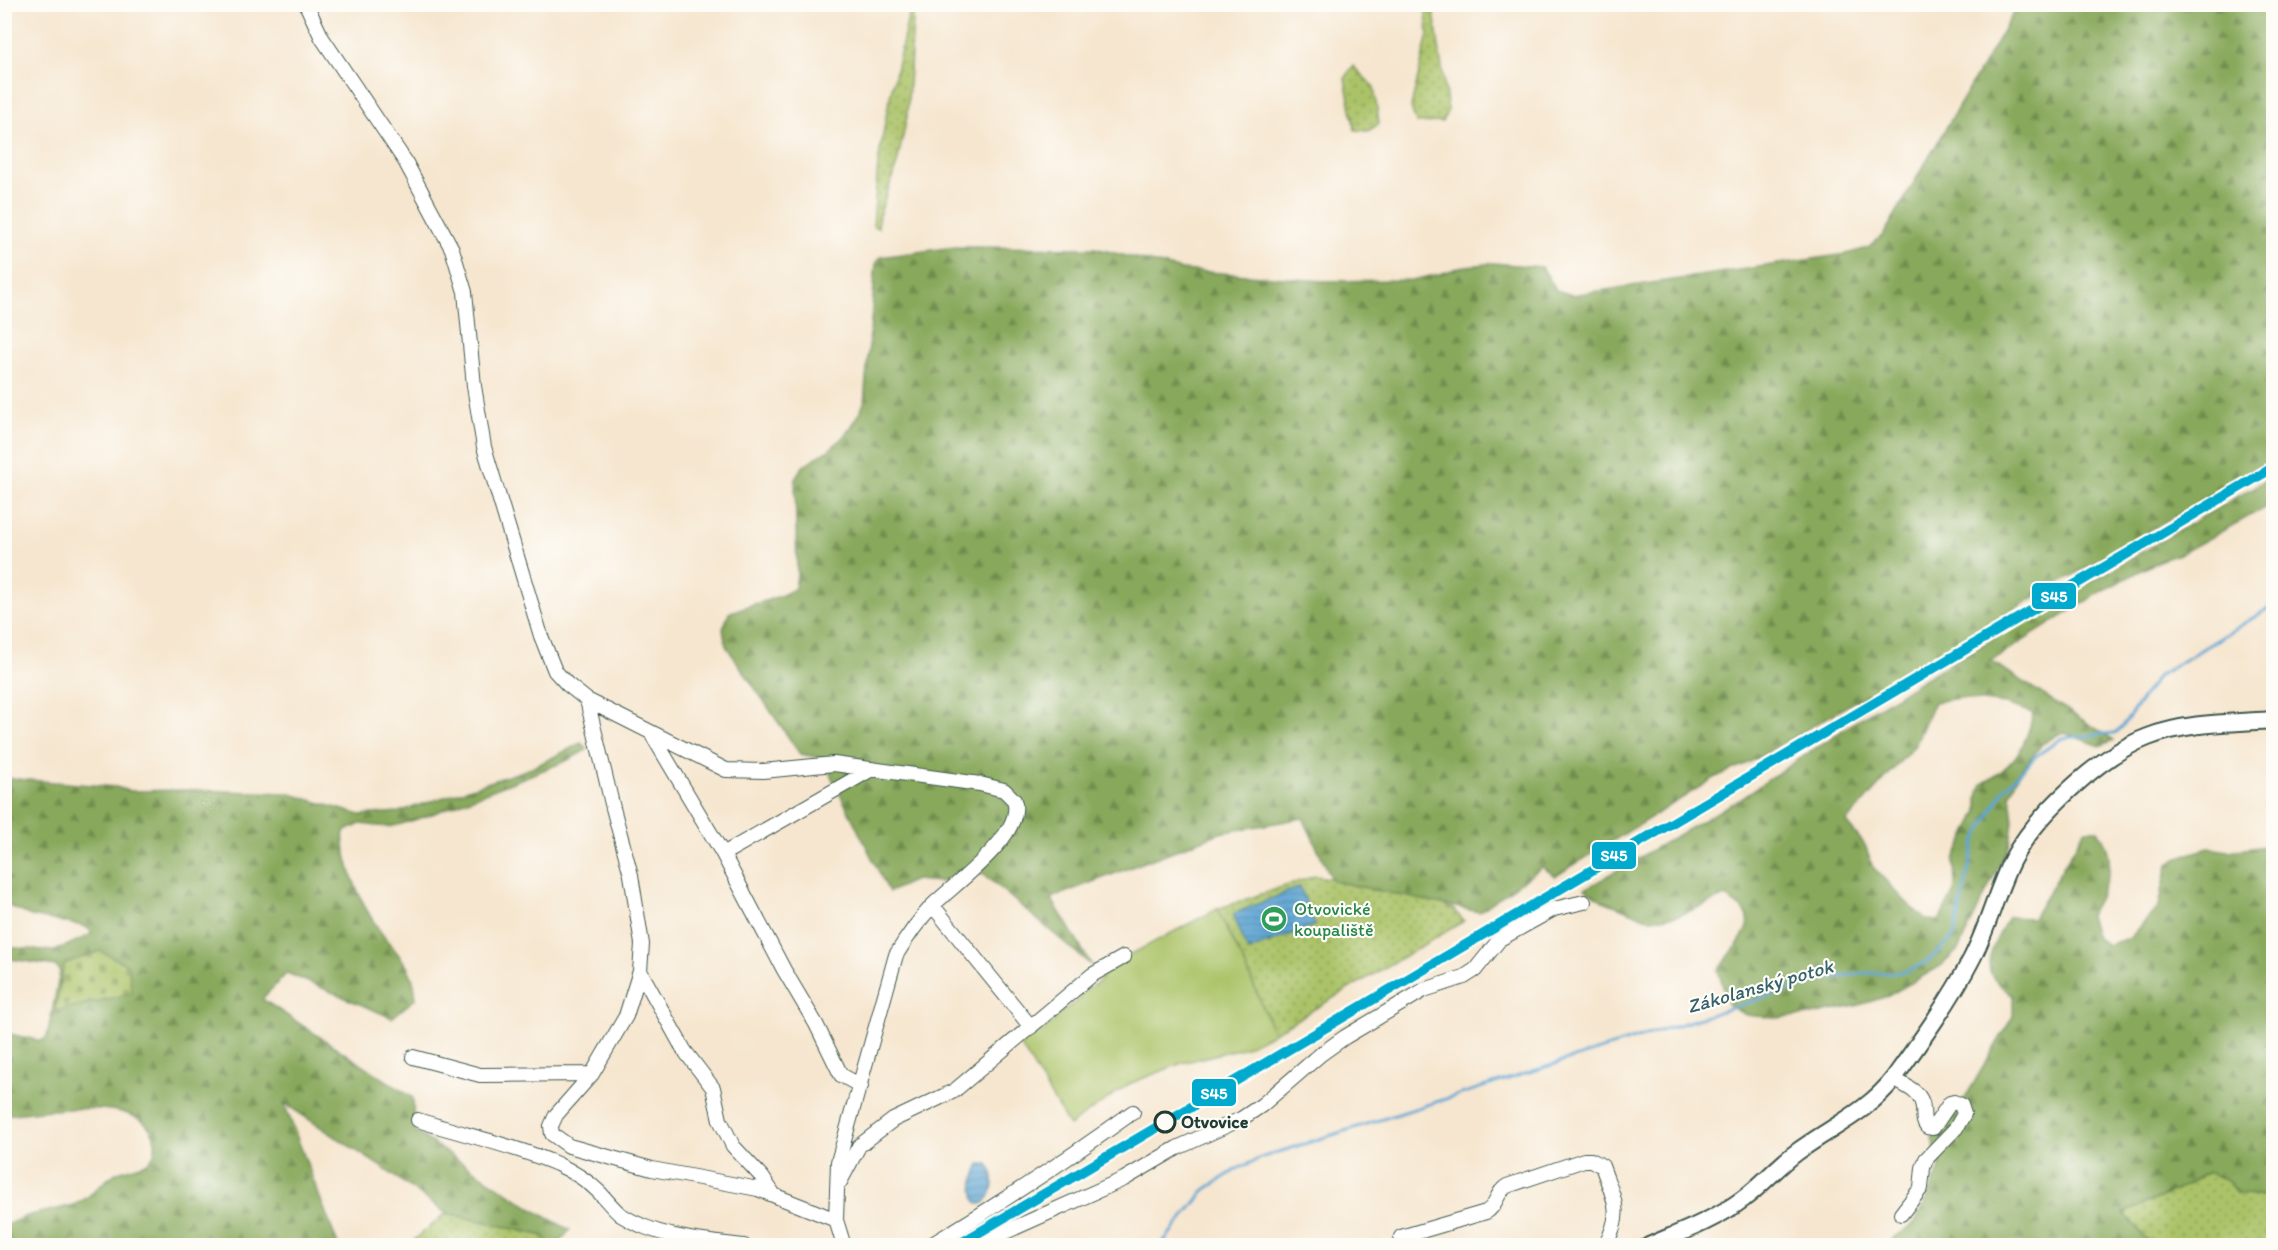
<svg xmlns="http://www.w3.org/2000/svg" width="2278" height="1250" viewBox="0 0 2278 1250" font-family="Itim,sans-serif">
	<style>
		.green { fill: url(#green-dots); stroke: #65804e; stroke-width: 1.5 }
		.forest { fill: url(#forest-firs); stroke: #547348; stroke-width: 1.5; fill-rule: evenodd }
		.cemetery { fill: url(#cemetery-stones); stroke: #65804e; stroke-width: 1.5 }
		.pitch { fill: #abc368; stroke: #65804e; stroke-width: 1.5 }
		.water { fill: url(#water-rules); stroke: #3e7084; stroke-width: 1.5 }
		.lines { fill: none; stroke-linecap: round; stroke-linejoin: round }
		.stream { stroke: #5da4d3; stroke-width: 3 }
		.minor-casing { stroke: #3f564b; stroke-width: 16 }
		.major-casing { stroke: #3f564b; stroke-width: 20 }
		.minor { stroke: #fff; stroke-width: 14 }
		.major { stroke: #fff; stroke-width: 16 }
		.rail-1-casing { stroke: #fdfcf7; stroke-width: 15 }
		.rail-1 { stroke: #00a9ce; stroke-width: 10 }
		.stop-dot { fill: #fdfcf7; stroke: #1f3d34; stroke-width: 3 }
		.labels { text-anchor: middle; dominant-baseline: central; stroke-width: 4.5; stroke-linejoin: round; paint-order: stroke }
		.leisure-label { font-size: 18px; fill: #27864d; stroke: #fdfcf7; text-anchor: start }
		.stop-label { font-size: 18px; font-weight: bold; fill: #1f3d34; stroke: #fdfcf7; text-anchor: start }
		.water-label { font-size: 20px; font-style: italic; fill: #35616c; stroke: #fdfcf7 }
		.line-badge { stroke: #fdfcf7; stroke-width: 2 }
		.badge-label { font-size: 16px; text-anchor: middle; font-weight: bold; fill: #fff }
	</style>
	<defs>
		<pattern id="green-dots" width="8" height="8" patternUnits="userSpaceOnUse" patternTransform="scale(1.5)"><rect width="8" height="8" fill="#abc368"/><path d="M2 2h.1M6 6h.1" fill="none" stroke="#8ba056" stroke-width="1.8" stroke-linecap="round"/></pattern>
		<pattern id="forest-firs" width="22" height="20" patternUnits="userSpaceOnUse" patternTransform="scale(1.5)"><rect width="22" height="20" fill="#88a95c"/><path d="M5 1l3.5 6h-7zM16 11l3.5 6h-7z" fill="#6f8b4d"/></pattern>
		<pattern id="cemetery-stones" width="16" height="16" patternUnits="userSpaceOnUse" patternTransform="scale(1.5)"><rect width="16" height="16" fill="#abc368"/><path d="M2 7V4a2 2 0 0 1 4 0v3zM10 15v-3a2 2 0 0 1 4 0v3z" fill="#8ba056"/></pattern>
		<pattern id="water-rules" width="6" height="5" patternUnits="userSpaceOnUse" patternTransform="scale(1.5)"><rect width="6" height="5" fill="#5da4d3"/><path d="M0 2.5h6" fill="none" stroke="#4c87ac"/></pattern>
	</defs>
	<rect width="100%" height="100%" fill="#fdfcf7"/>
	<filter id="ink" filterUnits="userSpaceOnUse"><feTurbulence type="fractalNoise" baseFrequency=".0167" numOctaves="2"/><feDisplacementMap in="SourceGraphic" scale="12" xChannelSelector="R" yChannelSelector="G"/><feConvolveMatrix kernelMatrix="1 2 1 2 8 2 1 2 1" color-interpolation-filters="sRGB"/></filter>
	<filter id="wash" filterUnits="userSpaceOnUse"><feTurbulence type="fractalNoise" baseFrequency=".008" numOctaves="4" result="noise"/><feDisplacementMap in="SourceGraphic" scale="24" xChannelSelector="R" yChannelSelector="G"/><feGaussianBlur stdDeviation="1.35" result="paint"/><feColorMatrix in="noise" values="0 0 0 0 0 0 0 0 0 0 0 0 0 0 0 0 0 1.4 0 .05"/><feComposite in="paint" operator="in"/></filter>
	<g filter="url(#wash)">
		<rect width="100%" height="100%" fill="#f6e6cf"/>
		<!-- green -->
		<path class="green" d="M911 5H914L907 117 897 164 879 216 878 228 873 226 878 163 888 106Z
			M1425 5H1433L1448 110 1442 122 1416 123 1411 107 1428 34Z
			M1353 66 1374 87 1379 124 1368 131 1355 130 1345 79Z
			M1315 876 1338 879 1437 899 1449 908H1452L1464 921 1274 1033 1245 965 1217 909Z
			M2209 1172 2229 1182 2236 1193 2273 1197V1245H2151L2124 1213 2179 1189Z
			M446 1213 544 1236 549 1245 407 1246Z"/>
		<!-- forest -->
		<path class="forest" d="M2018 5H2273V459L1754 760 1716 777 1556 876 1542 867 1479 912 1333 881 1303 818 1220 833 1051 898 1092 966 982 873 940 882 915 880 889 892 822 758 800 754 726 646 723 629 729 613C750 603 776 601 795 588L797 574 795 480C801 462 816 459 830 449 845 437 857 421 864 403L876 262 880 257 955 247 1095 248 1182 270 1323 281 1412 280 1440 274 1461 267 1493 263 1542 267 1556 290 1572 295 1846 254 1868 248 1884 234Z
			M2273 476V502L2270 505 2182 553 2161 560 2102 591 1991 661 2114 740 2100 746 2062 732 2042 744 2020 772 2010 794 2013 821 2010 843 1958 950 1941 966 1888 996 1856 1006 1812 1015 1774 1018 1746 1015 1729 1006 1718 970C1726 959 1754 929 1747 915 1744 908 1731 901 1725 896L1678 916 1650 919 1603 901 1585 889 1738 800 1861 718 1927 677ZM1959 698 2006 704 2033 713C2027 747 2012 768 1982 784L1978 796V811L1954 860 1955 889 1939 921 1927 920 1911 907 1873 867 1865 845 1846 822 1915 745 1934 702Z
			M581 743 588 749 566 761 427 816 398 825 388 827 360 824 344 832C342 841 345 850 347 859 354 888 367 914 385 938 403 961 413 967 416 998L392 1018 287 973 262 999 413 1098 414 1131 537 1212 570 1230 557 1245H549L544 1236 446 1213 380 1166 284 1103 338 1245H5V1226C14 1222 24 1216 34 1214 50 1210 64 1209 78 1203 95 1195 103 1179 118 1172 127 1168 139 1167 148 1162 154 1158 156 1149 155 1141 147 1092 38 1112 5 1115V1033L41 1041 47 1037 60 972 56 966 5 958 4 947 55 951 90 935 91 931 84 926 31 916 5 904V778L116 787 129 791 186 790 288 793 360 815 399 812 532 768Z
			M2085 830H2098C2120 863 2107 883 2089 916L2096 938 2108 945 2131 937 2159 906 2168 864 2182 856 2209 848 2229 851 2273 845V1197L2236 1193 2229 1182 2208 1172 2179 1189 2124 1213 2151 1245 1884 1246 1915 1223 1940 1169 1932 1138 1950 1113 1965 1098 2013 1016V996C2006 990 1996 983 1992 976 1982 958 2001 933 2008 917L2033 918Z"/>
		<!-- cemetery -->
		<path class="cemetery" d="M100 951 128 965 132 993 55 1011 64 964Z"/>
		<!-- pitch -->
		<path class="pitch" d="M1217 909 1245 965 1274 1033 1246 1047 1182 1063 1129 1084 1069 1126 1019 1043 1039 1029 1042 1032 1055 1020 1053 1017 1081 999 1079 995 1102 979 1099 976 1114 963Z"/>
		<!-- water -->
		<path class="water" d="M1300 887 1315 925 1248 951 1233 914Z
			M980 1164H988C997 1174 994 1198 982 1204L976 1202C971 1190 974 1176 980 1164Z"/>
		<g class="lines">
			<!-- stream -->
			<path class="stream" d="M1160 1246 1206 1189 1237 1169 1263 1157 1823 979 1865 973H1889L1908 971 1926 962 1944 947 1954 936 1975 841 2004 789 2036 756 2062 738 2115 733 2122 727 2158 676 2261 613 2274 604"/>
		</g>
	</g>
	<g filter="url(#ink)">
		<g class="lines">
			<defs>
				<path id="minor" d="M306 4 322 38 405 161 452 249 465 292 474 386 484 447 541 636 555 671 567 684 587 700 726 770 763 771 834 764 980 784 1004 790 1014 800C1026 834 954 884 932 906 918 921 907 937 896 955L838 1162 836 1220 844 1246
					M587 700 613 808 631 875 642 944 640 971 626 1016 592 1074 556 1115 551 1126 552 1134 569 1146 652 1169 758 1189 836 1220
					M651 733 723 854 784 970 816 1024 841 1075 861 1086
					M723 854 872 769
					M933 906 1031 1027
					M640 971 684 1050 713 1088 720 1120 733 1146 762 1177 774 1195
					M413 1057 480 1075 592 1074
					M1893 1079C1906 1086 1922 1092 1923 1108 1924 1116 1922 1121 1927 1127L1933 1128 1950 1103 1954 1102 1961 1105 1964 1114 1956 1128 1926 1159 1923 1168 1921 1188 1901 1214
					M418 1120C464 1135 513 1145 557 1164 572 1171 588 1181 599 1192 606 1199 613 1209 621 1215 657 1238 703 1241 744 1246
					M840 1182 859 1146 893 1120 954 1091 1092 975 1124 957
					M1401 1237 1486 1212C1497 1206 1496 1192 1507 1186L1584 1160H1591L1602 1166C1614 1200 1624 1211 1605 1246
					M929 1246C999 1204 1067 1160 1133 1112
					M974 1246 1124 1179 1177 1148 1241 1119 1262 1105 1321 1054 1345 1037 1424 990 1464 977 1475 970 1500 939 1554 909 1584 902"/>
				<path id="major" d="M1649 1246C1681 1232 1715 1220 1743 1199 1762 1185 1778 1166 1797 1152 1831 1127 1868 1112 1894 1078 1920 1042 1951 999 1971 960 1988 928 1996 892 2012 860 2036 815 2100 755 2148 737 2187 722 2232 723 2274 720"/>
			</defs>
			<!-- minor casing -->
			<use href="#minor" class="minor-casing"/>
			<!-- major casing -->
			<use href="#major" class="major-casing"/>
			<!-- minor -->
			<use href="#minor" class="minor"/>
			<!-- major -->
			<use href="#major" class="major"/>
			<defs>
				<path id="rail-1" d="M956 1246C1395 986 1833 724 2274 467"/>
			</defs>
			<!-- rail-1 casing -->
			<use href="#rail-1" class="rail-1-casing"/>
			<!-- rail-1 -->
			<use href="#rail-1" class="rail-1"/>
		</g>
	</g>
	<!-- icons -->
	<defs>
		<symbol id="stadium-disc" viewBox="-11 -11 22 22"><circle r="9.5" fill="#2e9e5b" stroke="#fdfcf7"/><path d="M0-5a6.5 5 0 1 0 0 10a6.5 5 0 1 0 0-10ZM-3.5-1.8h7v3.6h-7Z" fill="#fff"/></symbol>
	</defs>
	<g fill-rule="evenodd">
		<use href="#stadium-disc" x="1259" y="904" width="30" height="30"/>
	</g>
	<!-- markers -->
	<circle class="stop-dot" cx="1165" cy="1122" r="10"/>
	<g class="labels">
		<!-- leisure labels -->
		<g class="leisure-label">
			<text x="1294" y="909">Otvovické<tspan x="1294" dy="21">koupaliště</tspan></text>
		</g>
		<!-- stop labels -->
		<g class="stop-label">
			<text x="1181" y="1122">Otvovice</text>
		</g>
		<!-- water labels -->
		<g class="water-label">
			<text transform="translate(1760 986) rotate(-16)">Zákolanský potok</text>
		</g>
	</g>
	<g class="line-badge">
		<rect x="2031" y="582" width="46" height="28" rx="6" fill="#00a9ce"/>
		<rect x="1591" y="841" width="46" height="29" rx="6" fill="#00a9ce"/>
		<rect x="1191" y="1078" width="46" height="29" rx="6" fill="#00a9ce"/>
	</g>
	<g class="badge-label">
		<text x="2054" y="602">S45</text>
		<text x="1614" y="861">S45</text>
		<text x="1214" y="1099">S45</text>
	</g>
	<!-- margin -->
	<rect width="2278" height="1250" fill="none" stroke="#fdfcf7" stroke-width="24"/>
</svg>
